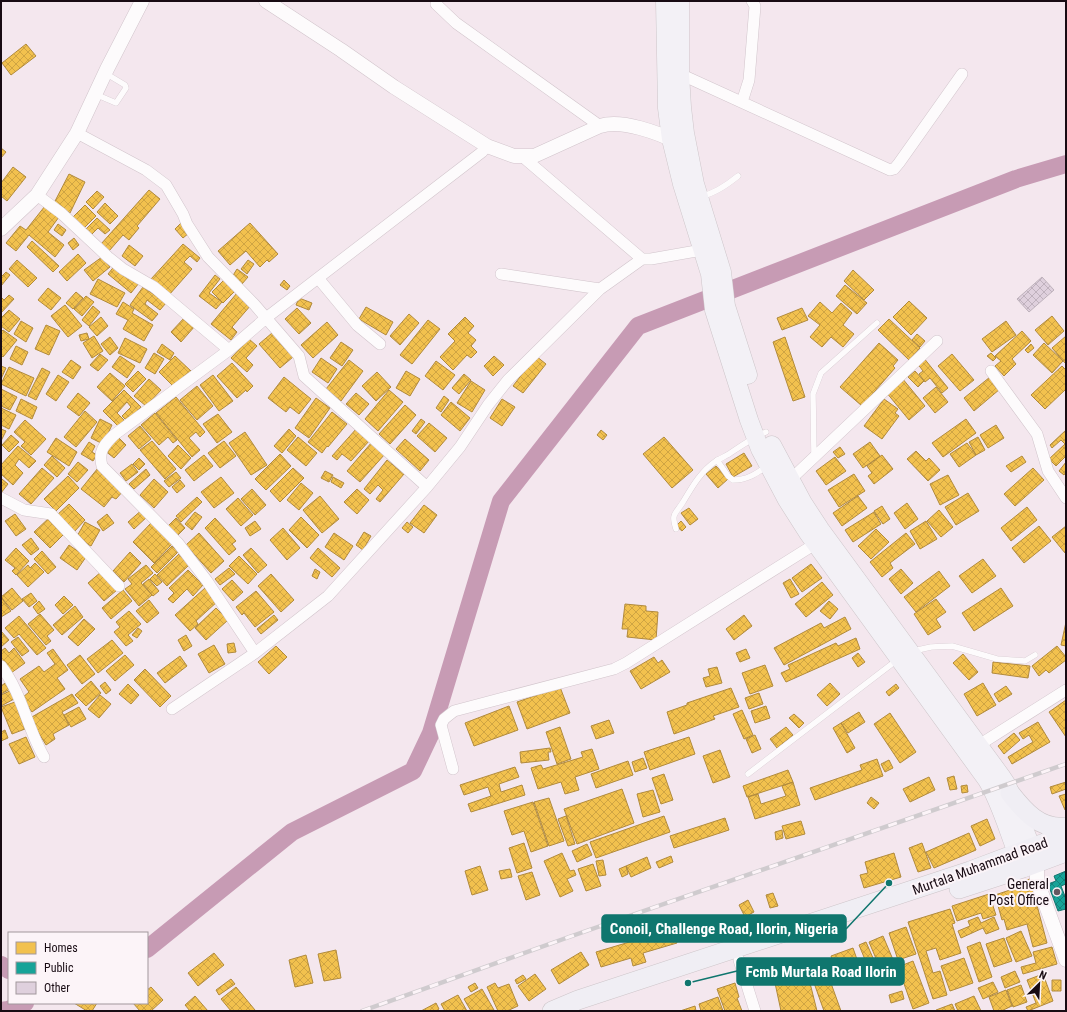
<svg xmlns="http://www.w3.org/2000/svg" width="1067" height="1012" viewBox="0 0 1067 1012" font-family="'Roboto Condensed',sans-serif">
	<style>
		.homes { fill: url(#homes-cross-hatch); stroke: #b18a3c }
		.public { fill: url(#public-cross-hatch); stroke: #177570 }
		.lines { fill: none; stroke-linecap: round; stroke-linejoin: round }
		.river { stroke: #c79bb4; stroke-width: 18 }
		.building { fill: url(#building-cross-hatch); stroke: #beb2bb }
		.service-casing { stroke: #d1c4cb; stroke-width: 6 }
		.minor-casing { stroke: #d1c4cb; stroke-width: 12 }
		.tertiary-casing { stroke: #d1c4cb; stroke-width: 15 }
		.primary-casing { stroke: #cdc5c9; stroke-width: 19 }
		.trunk-casing { stroke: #cdc5c9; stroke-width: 20 }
		.service { stroke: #fdfbfc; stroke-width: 5.5 }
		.minor { stroke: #fdfbfc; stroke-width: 11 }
		.tertiary { stroke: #fdfbfc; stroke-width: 14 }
		.primary { stroke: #f3f1f6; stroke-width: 18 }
		.trunk { stroke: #f0eef4; stroke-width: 19 }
		.rail-casing { stroke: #cfcbce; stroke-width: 4.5 }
		.rail { stroke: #fcf4f8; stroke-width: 3; stroke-dasharray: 9; stroke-linecap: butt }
		.poi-dot { fill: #655860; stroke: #fcf4f8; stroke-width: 1.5 }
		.labels { text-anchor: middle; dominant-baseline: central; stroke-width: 4; stroke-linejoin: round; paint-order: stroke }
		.street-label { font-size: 14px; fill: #180b13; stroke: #fcf4f8 }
		.poi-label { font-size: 14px; fill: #180b13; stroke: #fcf4f8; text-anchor: end }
		.leader { fill: none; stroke: #0f766e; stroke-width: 1.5 }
		.callout-dot { fill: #0f766e; stroke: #fcf4f8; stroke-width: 1.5 }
		.callout { fill: #0f766e; stroke: #0f766e; stroke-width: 1.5 }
		.callout-label { font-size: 15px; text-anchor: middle; font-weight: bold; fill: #fff }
	</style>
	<defs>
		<pattern id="homes-cross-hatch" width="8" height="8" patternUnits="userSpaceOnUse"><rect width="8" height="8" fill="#f2c14e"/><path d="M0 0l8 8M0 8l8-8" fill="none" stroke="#cfa443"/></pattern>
		<pattern id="public-cross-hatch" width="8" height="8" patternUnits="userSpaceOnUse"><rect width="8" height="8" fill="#17a398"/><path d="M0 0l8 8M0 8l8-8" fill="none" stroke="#14837b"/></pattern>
		<pattern id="building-cross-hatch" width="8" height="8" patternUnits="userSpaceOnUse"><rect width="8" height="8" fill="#dfd0dd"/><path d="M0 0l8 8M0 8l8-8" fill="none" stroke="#bfb1bd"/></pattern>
	</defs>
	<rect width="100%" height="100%" fill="#f4e7ee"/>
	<!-- homes -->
	<path class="homes" d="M26 44 36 56 11 75 2 63Z
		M1 148 6 152 1 158Z
		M13 167 26 177 7 201 1 196V183Z
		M69 174 85 182 70 213 53 205Z
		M149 190 160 199 137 226 139 228 129 240 123 235 109 251 101 244Z
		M97 191 104 197 93 209 86 202Z
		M105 203 118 216 110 224 97 212Z
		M85 205 96 216 84 228 73 217Z
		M45 206 59 217 48 232 64 245 55 257 29 235 16 251 6 243 20 226 26 230Z
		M97 218 110 230 105 234 98 228 90 236 84 231Z
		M181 223 189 233 183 238 175 229Z
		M250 223 278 254 269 262 267 260 260 267 246 251 230 265 218 251Z
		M58 224 66 230 62 236 54 230Z
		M74 238 79 245 73 250 68 243Z
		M32 241 59 266 53 272 27 247Z
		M183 244 200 258 197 262 190 256 184 262 192 269 169 295 151 279Z
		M129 245 143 256 135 266 122 256Z
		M78 254 86 263 67 281 59 272Z
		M102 257 110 267 93 281 84 270Z
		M17 260 37 278 28 287 9 269Z
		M248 260 254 264 247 274 241 269Z
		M116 264 139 283 131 293 108 274Z
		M237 269 248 277 242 284 232 277Z
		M853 270 874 290 864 300 844 281Z
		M6 272 10 275 1 286V277Z
		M215 275 220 279 209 293 222 302 216 309 199 296Z
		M98 279 125 293 117 307 90 294Z
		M225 279 236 290 223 303 212 292Z
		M284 280 290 286 287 290 280 285Z
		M845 285 867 303 857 314 836 296Z
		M143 287 166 303 160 310 147 300 145 304 158 314 152 321 130 305Z
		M48 288 61 298 51 310 38 300Z
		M76 292 83 298 73 309 66 303Z
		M237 293 251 305 232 327 237 332 231 340 211 324Z
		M9 295 14 299 1 313V297L4 300Z
		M86 296 94 302 82 316 74 309Z
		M299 298 312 303 309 310 296 305Z
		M909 301 927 318 911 335 893 317Z
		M123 302 134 309 132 313 153 325 144 341 123 329 128 320 116 314Z
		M820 302 832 313 841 303 852 313 843 325 854 334 843 347 831 337 822 347 810 337 820 325 808 316Z
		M65 305 82 326 68 337 51 316Z
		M93 306 100 312 89 326 82 320Z
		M366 307 393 322 386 335 359 319Z
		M297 308 311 323 299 334 285 319Z
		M802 308 808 320 782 330 777 318Z
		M9 310 20 319 9 332 1 326V318Z
		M409 314 419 323 400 345 390 336Z
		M1052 316 1064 331 1048 345 1035 330Z
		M101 317 108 326 97 336 89 327Z
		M185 317 195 326 181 342 171 332Z
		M465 317 474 326 468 333 476 340 471 346 477 352 471 358 467 355 453 370 440 357 455 341 448 334Z
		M889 319 920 348 909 360 878 330Z
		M428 320 440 329 412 364 400 355Z
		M21 321 33 328 26 342 14 334Z
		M1006 321 1016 335 992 352 982 339Z
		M327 322 338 335 313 358 301 345Z
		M46 325 60 331 49 355 35 349Z
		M3 330 17 340 3 357 1 355V332Z
		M1022 331 1031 341 1012 359 1016 364 1004 376 995 366 1001 361 995 356Z
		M87 333 89 339 81 341 79 335Z
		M272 333 293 357 280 368 259 344Z
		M917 334 925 341 920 347 912 340Z
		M94 336 103 351 92 358 83 343Z
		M1066 336V362L1065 363 1052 348Z
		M110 337 118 348 110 355 101 344Z
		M785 337 805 397 793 401 773 342Z
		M125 338 147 349 140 363 118 353Z
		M249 339 257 346 246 358 253 365 247 372 231 358Z
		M341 342 353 350 342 366 330 358Z
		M879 343 898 360 893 366 895 368 862 406 840 387Z
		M1044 343 1063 361 1052 373 1033 355Z
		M162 344 174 353 170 360 157 352Z
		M1031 344 1034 348 1028 353 1025 350Z
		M16 346 28 352 22 365 10 359Z
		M154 353 164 359 155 374 145 368Z
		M991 353 996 358 993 361 987 356Z
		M100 354 108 360 98 371 90 365Z
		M952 354 974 380 960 391 938 366Z
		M120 356 135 366 127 378 112 367Z
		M175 356 191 371 174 387 159 372Z
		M494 356 504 365 493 376 484 366Z
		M536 356 546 364 523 393 513 386Z
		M923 357 948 388 942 393 930 378 925 382 919 374 923 371 917 363Z
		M321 358 337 369 328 383 312 372Z
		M71 360 81 367 73 379 62 372Z
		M349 360 363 371 341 401 326 389Z
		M436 361 455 375 443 390 425 376Z
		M232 363 253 386 247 392 246 390 237 398 217 376Z
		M1 366 6 368 1 379Z
		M1062 366 1066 370V389L1045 409 1031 395Z
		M9 367 34 378 26 396 1 384Z
		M42 368 50 372 36 400 28 396Z
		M138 371 146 379 133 392 125 384Z
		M406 371 420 379 410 396 396 388Z
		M915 371 924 381 918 387 908 377Z
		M377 372 391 387 376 401 362 386Z
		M110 373 125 386 112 401 97 387Z
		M464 374 471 380 459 394 452 388Z
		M58 375 69 382 56 401 46 394Z
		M213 375 233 401 219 411 200 385Z
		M284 377 311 399 299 414 290 407 286 412 268 398Z
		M990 377 1000 389 974 411 964 398Z
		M902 378 925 406 909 420 886 392Z
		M149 379 161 390 146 406 134 396Z
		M471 381 485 390 472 412 457 403Z
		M197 386 213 406 197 420 180 400Z
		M936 387 948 402 935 413 923 398Z
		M1 389 17 397 10 410 1 406Z
		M124 390 141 407 127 421 122 416 131 407 127 402 117 413 126 422 120 428 103 411Z
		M389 390 403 402 378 431 365 419Z
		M78 393 90 403 79 416 67 407Z
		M356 393 369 404 359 415 346 404Z
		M444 396 449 400 441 412 436 408Z
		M176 397 205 432 200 437 196 432 189 438 200 450 192 457 156 413Z
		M316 398 330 408 309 438 295 428Z
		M21 399 37 407 32 419 16 411Z
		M502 399 515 407 502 426 490 418Z
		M884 399 898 409 895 413 899 416 882 439 864 426Z
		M451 402 470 418 460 431 441 415Z
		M405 405 416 415 390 444 379 434Z
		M1 408 16 415 9 429 1 425Z
		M85 411 97 422 76 447 64 437Z
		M332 412 347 424 328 447 327 446 322 453 308 442Z
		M155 413 177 440 173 443 168 437 159 445 141 425Z
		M218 414 232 432 217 443 203 424Z
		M100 419 112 425 103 444 91 438Z
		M421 419 425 422 416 434 412 431Z
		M966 419 976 433 943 457 932 443Z
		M25 420 46 439 31 455 21 446 25 442 14 432Z
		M429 423 447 438 435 452 417 436Z
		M996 425 1004 438 988 448 980 435Z
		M140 426 151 439 139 449 128 436Z
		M357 428 370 440 351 461 342 454 337 460 332 456Z
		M1 429 6 431 1 441Z
		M289 429 296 436 282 453 274 446Z
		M601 430 607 435 603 440 597 435Z
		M1066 430V445L1061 440 1052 448 1050 445Z
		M245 432 267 465 251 475 229 443Z
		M11 435 19 442 9 452 2 445Z
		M117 436 126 445 114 458 104 450Z
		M298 437 317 453 306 466 287 450Z
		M664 437 693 470 672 488 643 454Z
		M978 437 985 450 976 455 969 442Z
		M56 438 77 452 69 466 47 452Z
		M405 439 429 460 420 471 396 449Z
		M152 441 176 469 165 479 140 450Z
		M224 441 236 456 220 468 208 453Z
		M89 442 95 446 92 452 97 455 93 461 81 454Z
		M372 442 385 454 360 482 347 471Z
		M870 442 880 456 863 468 853 454Z
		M967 443 976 455 959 467 950 454Z
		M1065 444 1066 456 1056 466 1049 459Z
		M178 445 191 458 181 469 168 456Z
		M18 446 36 461 29 468 19 459 15 465 23 473 13 485 1 474V465Z
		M840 447 845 454 838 458 833 452Z
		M916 451 926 461 929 458 940 470 928 481 907 459Z
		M744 453 752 466 733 477 726 464Z
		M280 454 291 466 266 490 255 479Z
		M204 455 213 466 194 481 185 470Z
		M882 455 893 469 874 484 868 476 872 473 867 466Z
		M52 456 65 468 57 477 44 465Z
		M1022 456 1026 462 1011 472 1006 466Z
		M835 457 846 471 826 485 816 471Z
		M139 458 145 464 139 470 133 464Z
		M387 460 404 474 380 502 376 499 383 490 378 485 370 494 364 489Z
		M78 462 88 470 77 482 68 474Z
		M1066 462V472L1064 475 1059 471Z
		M132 464 138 472 126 481 120 473Z
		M716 466 728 479 718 488 706 474Z
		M42 468 54 478 31 504 19 494Z
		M98 468 124 490 116 499 112 497 104 507 81 489Z
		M293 468 304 478 280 502 270 491Z
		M1033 468 1044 480 1015 506 1004 494Z
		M146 469 150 475 134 489 129 484Z
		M325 471 333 475 329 482 321 478Z
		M176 472 181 478 169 487 164 481Z
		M854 474 865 491 839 507 828 490Z
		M948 475 959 495 940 505 930 484Z
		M68 476 79 488 56 511 44 499Z
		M221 477 234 493 214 508 201 492Z
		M333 477 344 483 341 488 331 482Z
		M2 479 8 484 1 493V480Z
		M154 479 168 492 154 508 140 495Z
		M180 480 185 486 177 493 172 487Z
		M301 483 313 493 299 510 287 500Z
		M252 489 266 505 255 515 241 499Z
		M357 489 369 500 357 514 344 502Z
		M968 493 979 511 956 525 945 507Z
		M320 496 339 519 322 533 303 510Z
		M858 496 867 508 842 526 833 513Z
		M197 497 202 502 181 522 176 516Z
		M238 498 253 515 241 526 226 509Z
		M907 503 918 519 905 529 894 513Z
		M69 504 85 520 74 532 57 515Z
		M424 505 437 515 424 533 410 523Z
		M882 506 890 519 883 524 874 511Z
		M1027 507 1037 520 1011 541 1001 528Z
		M689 508 698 519 690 525 681 513Z
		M143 509 149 515 134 529 128 522Z
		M939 510 953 527 941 537 927 521Z
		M195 512 202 517 192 530 185 524Z
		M874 512 881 524 853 542 845 530Z
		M15 514 26 529 16 536 5 521Z
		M107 514 114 523 103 531 97 522Z
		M50 517 66 532 50 548 34 532Z
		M301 517 319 535 307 548 289 530Z
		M176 518 185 528 178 535 168 526Z
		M215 518 236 541 232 544 236 549 229 555 205 528Z
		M255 521 261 529 250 536 245 528Z
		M681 521 686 527 682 531 676 526Z
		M926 521 937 539 920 549 910 531Z
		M85 522 100 530 91 546 76 538Z
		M407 522 413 527 408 533 402 528Z
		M151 523 172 544 154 563 133 542Z
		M1039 526 1051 541 1024 563 1012 548Z
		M1066 526V552L1065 553 1052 537Z
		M283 528 300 548 287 560 270 540Z
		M876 529 889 542 871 559 858 546Z
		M364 532 371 536 363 550 356 545Z
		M199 533 224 561 211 573 186 545Z
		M334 533 353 546 344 560 325 547Z
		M906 533 915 544 890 563 893 568 882 577 870 562Z
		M31 538 39 549 31 555 22 545Z
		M69 545 86 557 77 570 60 558Z
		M172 546 178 552 157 573 151 567Z
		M16 548 29 561 16 575 12 571 15 568 5 560Z
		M251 548 267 565 258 573 243 555Z
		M318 548 340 568 332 577 310 558Z
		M42 551 56 567 48 574 34 559Z
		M130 552 141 563 124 582 113 571Z
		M179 554 189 565 167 586 157 575Z
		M239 556 257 574 248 584 229 566Z
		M983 559 996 576 972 593 959 576Z
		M35 563 44 572 28 587 17 575 28 565 30 568Z
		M811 564 822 578 802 592 792 578Z
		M146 565 153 573 141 583 152 595 139 606 125 589 132 584 128 579Z
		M229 568 235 574 220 585 215 579Z
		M315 569 320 572 317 579 312 576Z
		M901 569 913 583 901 594 889 579Z
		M188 570 203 585 193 596 187 589 173 603 168 599 174 593 169 588Z
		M939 571 950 586 916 612 904 597Z
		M101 572 117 590 104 601 88 583Z
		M155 574 162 582 157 586 150 579Z
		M271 574 294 600 281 612 258 586Z
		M149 579 159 591 153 596 143 584Z
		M790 579 799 594 791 598 783 583Z
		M232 580 243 592 233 601 222 589Z
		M822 582 833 595 806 617 795 604Z
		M12 588 23 601 12 610 1 597Z
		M205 588 218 601 196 621 198 624 190 631 175 615Z
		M1001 588 1013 606 974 631 962 613Z
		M123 590 132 601 111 619 102 608Z
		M256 591 274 612 255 627 244 613 242 615 236 607Z
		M31 593 37 601 29 607 22 599Z
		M64 596 73 605 63 614 55 605Z
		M1 597 11 611 1 617Z
		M936 599 946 612 936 619 941 627 928 635 914 614Z
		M149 600 159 613 147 623 136 611Z
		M39 601 45 609 38 614 33 607Z
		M829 601 838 609 830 619 820 611Z
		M625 604 646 606V611L658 612 656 640 627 637 628 629H622Z
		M75 606 83 617 62 635 53 625Z
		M216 608 228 620 206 640 195 628Z
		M129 611 141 624 128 635 133 641 126 646 114 632 120 627 116 622Z
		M40 614 54 630 47 636 51 641 46 645 28 624Z
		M274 615 278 620 261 634 257 629Z
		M744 615 752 626 734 640 726 629Z
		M19 616 46 648 37 655 19 634 14 638 5 628Z
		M845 617 851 629 784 665 774 648 821 623 824 628Z
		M84 619 95 629 78 646 68 637Z
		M1066 622V646L1061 645Z
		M138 628 142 631 137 638 132 635Z
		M1 631 9 640 1 647Z
		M186 635 192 646 184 651 178 640Z
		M18 637 29 651 22 656 11 642Z
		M856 638 860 649 786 682 781 673 790 669 788 665 836 643 838 646Z
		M112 640 123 653 98 673 87 659Z
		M234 643 236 652 228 653 227 644Z
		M214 645 225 664 209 673 198 654Z
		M276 646 287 657 269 674 258 662Z
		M1057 646 1066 657V660L1049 673 1046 670 1039 676 1032 666Z
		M5 648 9 653 14 648 25 663 11 673 1 660V651Z
		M53 649 68 670 57 678 65 689 32 712 22 698 29 692 20 679 39 666 44 672 55 664 47 653Z
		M746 649 750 658 740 662 736 653Z
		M858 653 865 662 858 667 852 658Z
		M963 654 978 672 969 680 953 663Z
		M80 655 95 674 82 684 67 665Z
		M125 655 134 665 115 681 106 671Z
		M180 656 187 666 165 683 157 673Z
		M654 657 658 663 662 660 670 672 641 689 630 671Z
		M993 662 1030 666 1028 678 992 673Z
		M765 665 773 686 750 694 742 673Z
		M717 667 722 683 706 687 703 678 710 676 708 669Z
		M145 669 171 696 160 707 134 680Z
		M8 681 12 688 1 694V686Z
		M91 681 101 693 86 706 75 695Z
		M105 682 111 690 106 694 100 686Z
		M830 683 840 694 827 706 817 695Z
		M983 683 996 705 977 716 964 694Z
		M128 684 139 695 131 704 119 694Z
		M896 684 899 688 889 696 886 692Z
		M1006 686 1012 694 999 702 994 694Z
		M560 687 570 713 527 729 517 702Z
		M731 688 739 707 713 716 715 719 674 734 667 712 687 705V703Z
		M12 690 16 698 1 706V695Z
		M759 693 763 704 749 709 745 698Z
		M72 694 78 703 62 712 69 725 53 734 55 739 46 745 30 718Z
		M100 695 111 704 99 718 88 709Z
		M1066 700V737L1049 712Z
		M15 702 25 729 12 734 1 707Z
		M509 706 518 730 474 746 465 723Z
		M766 706 770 718 755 723 751 711Z
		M79 707 86 719 71 727 64 715Z
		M742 710 753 735 744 739 733 714Z
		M859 712 865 722 848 733 841 723Z
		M890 713 916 752 900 763 874 724Z
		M794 714 804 723 799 728 789 718Z
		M609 720 614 733 596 739 591 726Z
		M1038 722 1050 742 1012 764 1008 757 1033 742 1029 735 1023 739 1019 733Z
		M841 723 855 748 847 753 833 728Z
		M560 727 571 759 557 764 546 732Z
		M786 727 793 735 777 748 770 739Z
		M5 730 8 738 1 741V732Z
		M1014 733 1020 740 1004 754 998 746Z
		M755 735 761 749 752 753 746 739Z
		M26 737 35 757 19 764 9 744Z
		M689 737 695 754 650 770 644 752Z
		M550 748 551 752H548L549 760 521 763 520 752Z
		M592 749 599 769 575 777 579 790 565 794 561 782 538 789 531 768 541 765 543 769 583 757 581 752Z
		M720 750 730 777 713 783 703 756Z
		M643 758 647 768 635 772 632 762Z
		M877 759 883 776 815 800 810 788 862 770 860 765Z
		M889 760 893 768 885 772 881 764Z
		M628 761 633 775 596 788 591 774Z
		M515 767 519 777 499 784 501 792 522 785 525 795 471 812 468 804 491 796 488 787 464 795 460 785Z
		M788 770 793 782 747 797 743 786Z
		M664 774 673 800 661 804 652 778Z
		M954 776 957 789 950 790 947 778Z
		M929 777 935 790 910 802 903 789Z
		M793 782 800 805 755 819 748 797 758 794 761 804 786 796 782 786Z
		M1066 782V789L1052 794 1050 787Z
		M967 785 968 792 962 793 961 786Z
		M622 789 634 823 577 844 564 809Z
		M653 790 660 812 643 817 637 794Z
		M1066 794V810H1065L1059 796Z
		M871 797 879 803 874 809 867 803Z
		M549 798 564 841 549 846 534 802Z
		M533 802 548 846 531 852 524 831 512 835 504 811Z
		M566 816 575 844 568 846 558 819Z
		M664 816 670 832 596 858 590 842Z
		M725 818 729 830 674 848 670 836Z
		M987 819 995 839 980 846 971 826Z
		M801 821 805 834 786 839 782 826Z
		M782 830 783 838 776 840 775 832Z
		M969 833 976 850 934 868 926 852Z
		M524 843 532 868 517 873 509 848Z
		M922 843 931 868 918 872 909 848Z
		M587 844 592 855 577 862 572 851Z
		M562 853 570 871 574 870 576 875 567 879 573 891 560 897 544 861Z
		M894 853 901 877 864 888 860 875 868 873 865 862Z
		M671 856 673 862 659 868 656 862Z
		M647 857 651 868 631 877 626 866Z
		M603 860 606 875 599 876 596 861Z
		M593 864 601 886 586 891 578 869Z
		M480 866 488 890 472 895 465 871Z
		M626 866 628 874 622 877 619 869Z
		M510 869 512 877 501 879 499 871Z
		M532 872 540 895 526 900 518 876Z
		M1030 879 1047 943 1033 947 1027 924 1007 930 1004 919 1002 920 995 895 1010 890 1009 885Z
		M773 893 778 906 770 908 766 895Z
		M989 894 996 915 983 919 981 913 957 921 952 906Z
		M748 900 754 912 745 917 739 905Z
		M950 909 955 923 952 924 961 953 940 960 936 948 926 951 933 973 940 971 947 995 933 999 908 922Z
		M978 917 981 923 994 917 999 929 986 934 983 928 961 938 958 931 970 926 968 921Z
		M672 927 677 943 643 953 646 962 633 966 631 958 601 967 596 952 653 935 652 933Z
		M906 927 916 954 898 960 889 933Z
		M1021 931 1032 956 1016 962 1006 938Z
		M883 936 894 962 880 968 869 942Z
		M1004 938 1012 961 994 967 986 944Z
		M866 942 880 974 864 981 858 966 866 962 859 945Z
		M980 942 992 977 979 982 967 947Z
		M1052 947 1057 964 1023 974 1021 967 1036 963 1033 952Z
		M853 948 859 965 837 973 831 956Z
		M336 950 341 978 324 981 318 954Z
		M581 952 589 965 559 984 551 970Z
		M214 953 224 965 198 986 188 973Z
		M306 955 313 983 295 987 289 960Z
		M964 958 973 983 950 991 941 966Z
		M823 961 841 1011H824L808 966Z
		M913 961 929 1003 913 1009 898 967Z
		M1015 971 1020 982 1005 988 1001 977Z
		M535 974 546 989 529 1001 518 986Z
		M1043 974 1053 1001 1028 1011 1026 1007 1036 1003 1027 980Z
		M523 975 526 979 517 984 515 980Z
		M808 975 817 1011H781L775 983Z
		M231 979 235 984 219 995 216 990Z
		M1052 980H1061V991H1052Z
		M993 982 998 992 983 999 978 988Z
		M475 983 478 988 471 992 468 987Z
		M495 983 498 988 509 984 518 1006 507 1011H498L487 987Z
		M735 983 739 997 737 998 742 1011H725L717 989Z
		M1021 985 1027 1002 1013 1007 1007 990Z
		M151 987 163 1000 151 1011H140L133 1003H147V990Z
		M236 987 255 1010 254 1011H231L221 999Z
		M482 989 494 1010 471 1011 464 999Z
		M1006 990 1012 1006 1001 1011H994L989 997Z
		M902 991 904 999 891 1003 889 995Z
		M458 995 467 1011H445L441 1004Z
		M195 996 208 1011H190L185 1005Z
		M974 996 981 1011H958L955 1004Z
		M718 997 723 1011H701L699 1004Z
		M74 1003H97L92 1011H87Z
		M436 1003 439 1009 436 1011H421Z
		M952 1004 955 1011H936V1010Z
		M695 1006 696 1011H680Z"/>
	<!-- public -->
	<path class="public" d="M1066 871V884L1061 886 1066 899V909L1058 911 1048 884 1056 881 1054 876Z"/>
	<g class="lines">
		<!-- river -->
		<path class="river" d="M147 949 292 832 413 771 431 733 501 501 638 326 1016 179 1066 164
			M1 965 9 970
			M1 1011 8 1010 25 1003"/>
	</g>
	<!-- building -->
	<path class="building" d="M1042 277 1054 290 1029 312 1017 299Z"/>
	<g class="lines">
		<defs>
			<path id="service" d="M95 94 116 103 126 88 125 85 105 73
				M702 196C716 193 727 185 738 176
				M814 457 813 394 821 373 877 323
				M717 460 728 476 733 480C747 480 756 474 767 466
				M676 529C671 513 675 515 683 502 692 487 701 471 716 461 720 459 725 456 729 454 741 446 752 438 766 432
				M913 651 931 647 952 646 997 659 1025 661 1035 655
				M748 774 897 660"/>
			<path id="minor" d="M436 4 456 23 600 126
				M680 74 890 170 894 169 899 163 962 74
				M742 102 749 80 755 6 752 1
				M77 133 146 170 166 185 183 214 187 224 208 257 254 304 299 356 304 376 427 487
				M523 157 642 259H651L702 250
				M37 195 61 213 108 257 123 269 154 287 229 350
				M501 274 600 289 642 259
				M318 278 357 325 380 344
				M991 371 1037 434 1048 471 1066 498
				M790 480 937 341
				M1 498 24 510 51 514 119 586
				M255 653 207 581 178 543 102 466C98 451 104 445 114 435L229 350 266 318 482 152 487 146
				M1 666C22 693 27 728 44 757
				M172 709 255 653 328 596 427 487 460 447 488 405 508 380 600 289
				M979 745 1066 690
				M453 769 441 725 444 719 454 711 614 669 626 663 815 544
				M739 960 755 1011"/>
			<path id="tertiary" d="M266 1 341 50 394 87 487 146 514 156H534L600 126C622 119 659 133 679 143
				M1 229 37 195 77 133 107 69 142 1
				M1037 862V881L1066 960"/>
			<path id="primary" d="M665 1 667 108 671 139 682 184 710 274 714 310 749 420 760 449 787 500 808 533 987 780C1003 807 1010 839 1023 867
				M680 1V74L682 107 685 133 695 184 722 272 726 306 748 375
				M772 445 803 503 820 529 1001 776 1007 785 1037 862"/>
			<path id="trunk" d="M1010 793C1024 811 1040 830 1066 827
				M959 889 1023 868 1066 852
				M552 1011 578 1000 970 871 1066 835"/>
		</defs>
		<!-- service casing -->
		<use href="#service" class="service-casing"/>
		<!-- minor casing -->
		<use href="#minor" class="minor-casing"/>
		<!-- tertiary casing -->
		<use href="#tertiary" class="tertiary-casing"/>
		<!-- primary casing -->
		<use href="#primary" class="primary-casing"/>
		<!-- trunk casing -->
		<use href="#trunk" class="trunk-casing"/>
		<!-- service -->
		<use href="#service" class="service"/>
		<!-- minor -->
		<use href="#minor" class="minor"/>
		<!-- tertiary -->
		<use href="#tertiary" class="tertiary"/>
		<!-- primary -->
		<use href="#primary" class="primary"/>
		<!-- trunk -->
		<use href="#trunk" class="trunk"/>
		<defs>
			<path id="rail" d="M362 1011 569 937 1066 764"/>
		</defs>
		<!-- rail casing -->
		<use href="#rail" class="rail-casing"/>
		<!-- rail -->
		<use href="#rail" class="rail"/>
	</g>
	<!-- markers -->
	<circle class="poi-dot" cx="1057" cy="892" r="4"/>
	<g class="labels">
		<!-- street labels -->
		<g class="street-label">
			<text transform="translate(980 866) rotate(-20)">Murtala Muhammad Road</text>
		</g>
		<!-- poi labels -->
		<g class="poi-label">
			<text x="1049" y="884">General<tspan x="1049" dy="16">Post Office</tspan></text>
		</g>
	</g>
	<!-- callouts -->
	<path class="leader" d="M889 883L846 929M688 983L737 971"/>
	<g class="callout-dot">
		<circle cx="889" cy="883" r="4"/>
		<circle cx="688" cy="983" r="4"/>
	</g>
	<g class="callout">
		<rect x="602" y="915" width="244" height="27" rx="4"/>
		<rect x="737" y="958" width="167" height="27" rx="4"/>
	</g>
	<g class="callout-label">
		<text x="724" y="934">Conoil, Challenge Road, Ilorin, Nigeria</text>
		<text x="821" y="977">Fcmb Murtala Road Ilorin</text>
	</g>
	<!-- border -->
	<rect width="1067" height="1012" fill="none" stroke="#180b13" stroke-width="4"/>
	<!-- legend -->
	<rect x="8" y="932" width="140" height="72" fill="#fcf4f8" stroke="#a1979c"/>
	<rect x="16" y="942" width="20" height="12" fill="#f2c14e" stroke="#a1979c"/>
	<text x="44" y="952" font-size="12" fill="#180b13">Homes</text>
	<rect x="16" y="962" width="20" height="12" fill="#17a398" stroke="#a1979c"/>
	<text x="44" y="972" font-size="12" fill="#180b13">Public</text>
	<rect x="16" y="982" width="20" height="12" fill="#dfd0dd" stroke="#a1979c"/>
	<text x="44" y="992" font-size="12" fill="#180b13">Other</text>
	<!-- north arrow -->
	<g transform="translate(1039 984) rotate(24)" stroke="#fcf4f8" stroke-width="3" paint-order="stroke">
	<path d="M0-3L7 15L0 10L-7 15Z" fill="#180b13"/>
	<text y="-6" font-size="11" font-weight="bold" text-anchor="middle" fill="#180b13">N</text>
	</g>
</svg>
